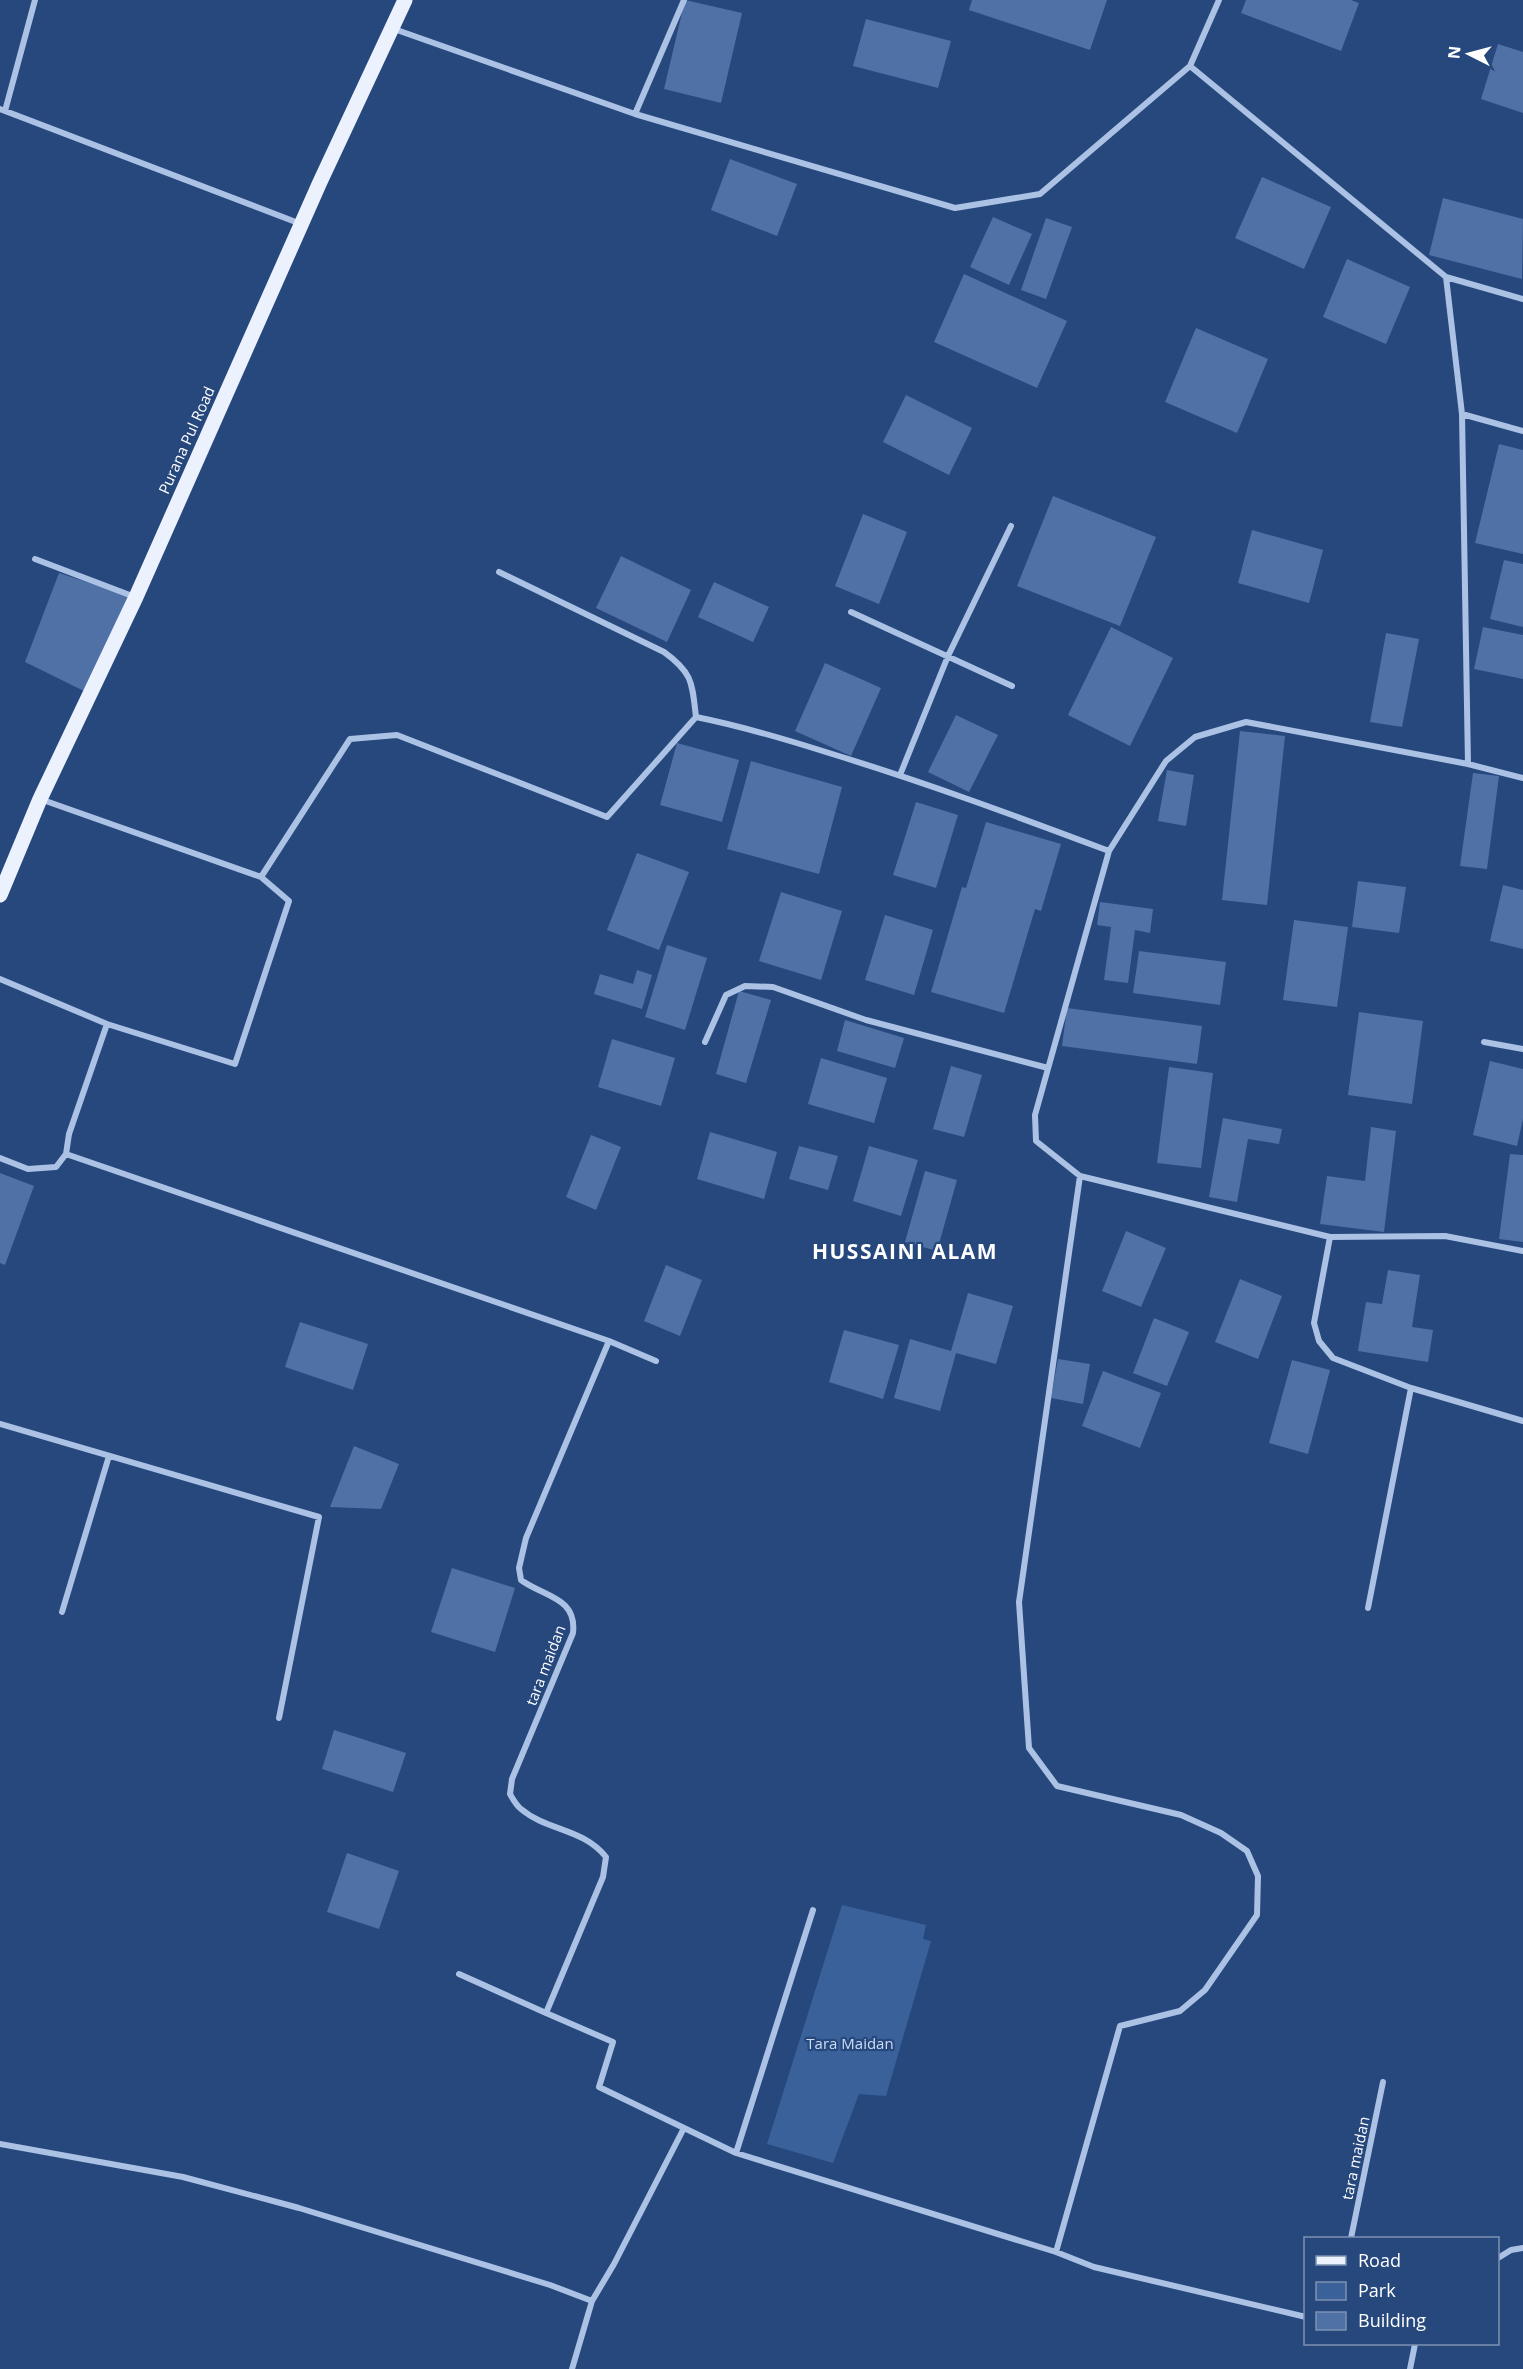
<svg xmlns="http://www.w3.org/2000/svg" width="1523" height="2369" viewBox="0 0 1523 2369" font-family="'Open Sans',sans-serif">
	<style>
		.green { fill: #3a619a }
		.building { fill: #4f71a6 }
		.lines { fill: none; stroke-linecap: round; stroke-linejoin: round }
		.street { stroke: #abc2e5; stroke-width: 6 }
		.primary { stroke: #ebf1fd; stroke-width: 15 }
		.labels { text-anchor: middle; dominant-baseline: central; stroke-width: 4.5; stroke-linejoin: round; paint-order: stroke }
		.street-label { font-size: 15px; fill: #fff; stroke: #26487d }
		.park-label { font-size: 15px; fill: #ceddf4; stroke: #26487d }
		.district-label { font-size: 21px; font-weight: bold; letter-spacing: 1.5px; fill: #fff; stroke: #26487d }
	</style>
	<rect width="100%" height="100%" fill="#26487d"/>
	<!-- green -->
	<path class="green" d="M842 1905 926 1925 923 1939 931 1941 886 2096 859 2094 833 2163 767 2144Z"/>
	<!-- building -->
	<path class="building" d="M685 0 742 13 721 103 664 89Z
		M972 0H1107L1090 50 969 10Z
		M1246 0H1351L1359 3 1341 51 1241 13Z
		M866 19 951 41 938 88 853 66Z
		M1498 44 1523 52V113L1481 99Z
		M730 159 797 184 777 236 711 210Z
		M1262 177 1331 207 1304 269 1235 238Z
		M1443 198 1523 219 1522 279 1429 255Z
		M993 217 1032 234 1009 285 970 267Z
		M1046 218 1072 227 1046 299 1021 290Z
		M1347 259 1410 287 1386 344 1323 317Z
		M964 274 1067 321 1037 388 934 342Z
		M1196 328 1268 359 1237 433 1165 402Z
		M906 395 972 428 949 475 883 442Z
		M1499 444 1523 450V554L1475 543Z
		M1053 496 1156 537 1120 626 1017 586Z
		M863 514 907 532 879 604 835 586Z
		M1252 530 1323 550 1309 603 1238 583Z
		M621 556 691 590 667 642 596 608Z
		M1504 560 1523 564V627L1490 619Z
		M59 573 133 597 86 692 25 662Z
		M714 582 769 607 753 642 698 617Z
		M1111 627 1173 658 1130 746 1068 715Z
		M1483 627 1523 635V679L1474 669Z
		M1386 633 1419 639 1402 727 1370 722Z
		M825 663 881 688 851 756 795 731Z
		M956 715 998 735 969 792 928 772Z
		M1240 731 1285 736 1267 905 1222 900Z
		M677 743 739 760 722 822 660 805Z
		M751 761 842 787 819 874 727 849Z
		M1167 770 1194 775 1186 826 1158 821Z
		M1473 773 1499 776 1487 869 1460 866Z
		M916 802 958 815 936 888 893 875Z
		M986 822 1061 844 1041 911 1035 909 1004 1013 931 992 962 887 966 888Z
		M637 853 689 872 659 950 607 930Z
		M1358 881 1406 887 1399 933 1352 927Z
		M1503 885 1523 890V949L1490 941Z
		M781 892 842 911 821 980 759 961Z
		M1100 902 1153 909 1150 933 1135 930 1128 983 1104 980 1111 927 1097 925Z
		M885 915 933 930 914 995 865 980Z
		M1294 920 1348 927 1337 1007 1283 1000Z
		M667 945 707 958 685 1030 645 1017Z
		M1139 951 1226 962 1220 1005 1133 993Z
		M637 970 652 975 642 1009 594 994 600 974 633 984Z
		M739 991 771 1000 746 1083 716 1074Z
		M1067 1008 1202 1026 1197 1064 1062 1046Z
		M1359 1012 1423 1021 1412 1104 1348 1095Z
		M845 1020 904 1038 895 1068 837 1051Z
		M612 1039 675 1058 661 1106 598 1087Z
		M821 1058 887 1078 874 1123 808 1104Z
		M1490 1061 1523 1069V1119L1517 1146 1473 1135Z
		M951 1066 982 1075 964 1137 933 1129Z
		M1169 1067 1213 1073 1201 1168 1157 1163Z
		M1223 1118 1282 1129 1279 1144 1248 1139 1237 1202 1209 1197Z
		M1371 1127 1396 1131 1384 1232 1320 1224 1327 1176 1365 1181Z
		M710 1132 777 1152 764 1199 697 1179Z
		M591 1135 621 1147 596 1210 566 1197Z
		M799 1146 838 1156 828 1190 789 1179Z
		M869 1146 918 1160 901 1216 853 1201Z
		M1510 1154 1523 1155V1242L1499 1239Z
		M925 1171 957 1180 937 1251 905 1242Z
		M0 1173 34 1186 5 1265 0 1263Z
		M1126 1231 1166 1248 1141 1307 1102 1291Z
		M666 1265 702 1280 680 1336 644 1321Z
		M1388 1270 1420 1275 1412 1327 1433 1330 1428 1362 1358 1351 1366 1302 1382 1304Z
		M1240 1279 1282 1296 1258 1359 1215 1342Z
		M968 1293 1013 1306 996 1364 956 1353 940 1411 894 1398 910 1339 951 1351Z
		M1154 1318 1189 1332 1167 1386 1133 1373Z
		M300 1322 368 1344 353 1390 285 1367Z
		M844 1330 899 1345 883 1399 829 1382Z
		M1058 1359 1090 1364 1083 1404 1051 1398Z
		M1292 1360 1330 1370 1308 1454 1269 1443Z
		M1103 1371 1161 1393 1140 1448 1082 1426Z
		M354 1446 399 1464 381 1509 330 1507Z
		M452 1568 515 1588 495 1652 431 1632Z
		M334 1730 406 1753 393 1792 322 1769Z
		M347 1853 399 1871 379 1929 327 1912Z"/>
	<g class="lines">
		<!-- street -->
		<path class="street" d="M1219 0 1190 66 1446 277 1462 414 1468 764
			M394 29 635 114 955 208 1040 194 1190 66
			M0 109 301 224
			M5 111 35 0
			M635 114 684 0
			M1446 277 1523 299
			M1462 414 1523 431
			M35 559 135 597
			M851 612 1012 686
			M696 717C741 726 785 739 829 753 924 782 1016 816 1109 851
			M900 775 948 656 1011 526
			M1523 778 1468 764 1246 722 1195 737 1166 761 1109 851 1035 1115 1036 1141 1080 1176 1330 1237 1445 1236 1523 1251
			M261 877 350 739 397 735 607 817 696 717C692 683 693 673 664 652L499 572
			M0 979 107 1024 235 1064 289 901 261 877 40 799
			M705 1042 726 995 745 986 773 987 866 1020 1048 1068
			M1484 1042 1523 1049
			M66 1154 609 1341 656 1361
			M0 1158 28 1169 56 1167 66 1154 69 1134 107 1024
			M1330 1237 1314 1323 1319 1341 1333 1358 1411 1388 1368 1608
			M609 1341 526 1538 519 1568 521 1580C544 1597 577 1597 573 1633L512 1779 510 1794C513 1799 516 1805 521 1809 547 1831 583 1828 606 1857L603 1877 546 2013 613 2042 599 2087 736 2153 1056 2252 1094 2267 1306 2317
			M1411 1388 1523 1421
			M0 1424 319 1517 279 1718
			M62 1612 109 1456
			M459 1974 546 2013
			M0 2144 183 2177 299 2208 550 2285 592 2301 572 2369
			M736 2153 813 1910
			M1351 2238 1383 2082
			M1056 2252 1120 2026 1180 2011 1205 1990 1257 1915 1258 1876 1247 1851 1221 1833 1181 1815 1057 1786 1029 1748 1019 1602 1080 1176
			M1498 2258 1511 2250 1523 2248
			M592 2301 614 2264 684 2128
			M1410 2369 1415 2344"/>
		<!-- primary -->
		<path class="primary" d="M0 895 40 799 136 597 320 182 405 0"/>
	</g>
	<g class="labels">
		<!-- street labels -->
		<g class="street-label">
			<text transform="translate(186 440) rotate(-66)">Purana Pul Road</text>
			<text transform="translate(545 1665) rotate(-69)">tara maidan</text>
			<text transform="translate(1355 2158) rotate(-78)">tara maidan</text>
		</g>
		<!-- park labels -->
		<g class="park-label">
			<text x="850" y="2043">Tara Maidan</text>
		</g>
		<!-- district labels -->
		<g class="district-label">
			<text x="905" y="1251">HUSSAINI ALAM</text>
		</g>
	</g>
	<!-- legend -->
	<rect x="1304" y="2237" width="195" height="108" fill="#26487d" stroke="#7d91b1" stroke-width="1.5"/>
	<rect x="1316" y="2256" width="30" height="9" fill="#ebf1fd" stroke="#7d91b1" stroke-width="1.5"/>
	<text x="1358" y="2267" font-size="18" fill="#ffffff">Road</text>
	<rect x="1316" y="2282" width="30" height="18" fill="#3a619a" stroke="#7d91b1" stroke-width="1.5"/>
	<text x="1358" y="2297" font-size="18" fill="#ffffff">Park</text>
	<rect x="1316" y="2312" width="30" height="18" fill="#4f71a6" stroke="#7d91b1" stroke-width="1.5"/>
	<text x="1358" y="2327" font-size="18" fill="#ffffff">Building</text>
	<!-- north arrow -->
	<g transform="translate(1469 54) rotate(276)" stroke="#26487d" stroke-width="4.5" paint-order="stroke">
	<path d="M0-4.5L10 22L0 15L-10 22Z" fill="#ffffff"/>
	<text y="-9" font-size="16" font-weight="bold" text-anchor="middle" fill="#ffffff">N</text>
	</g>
</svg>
